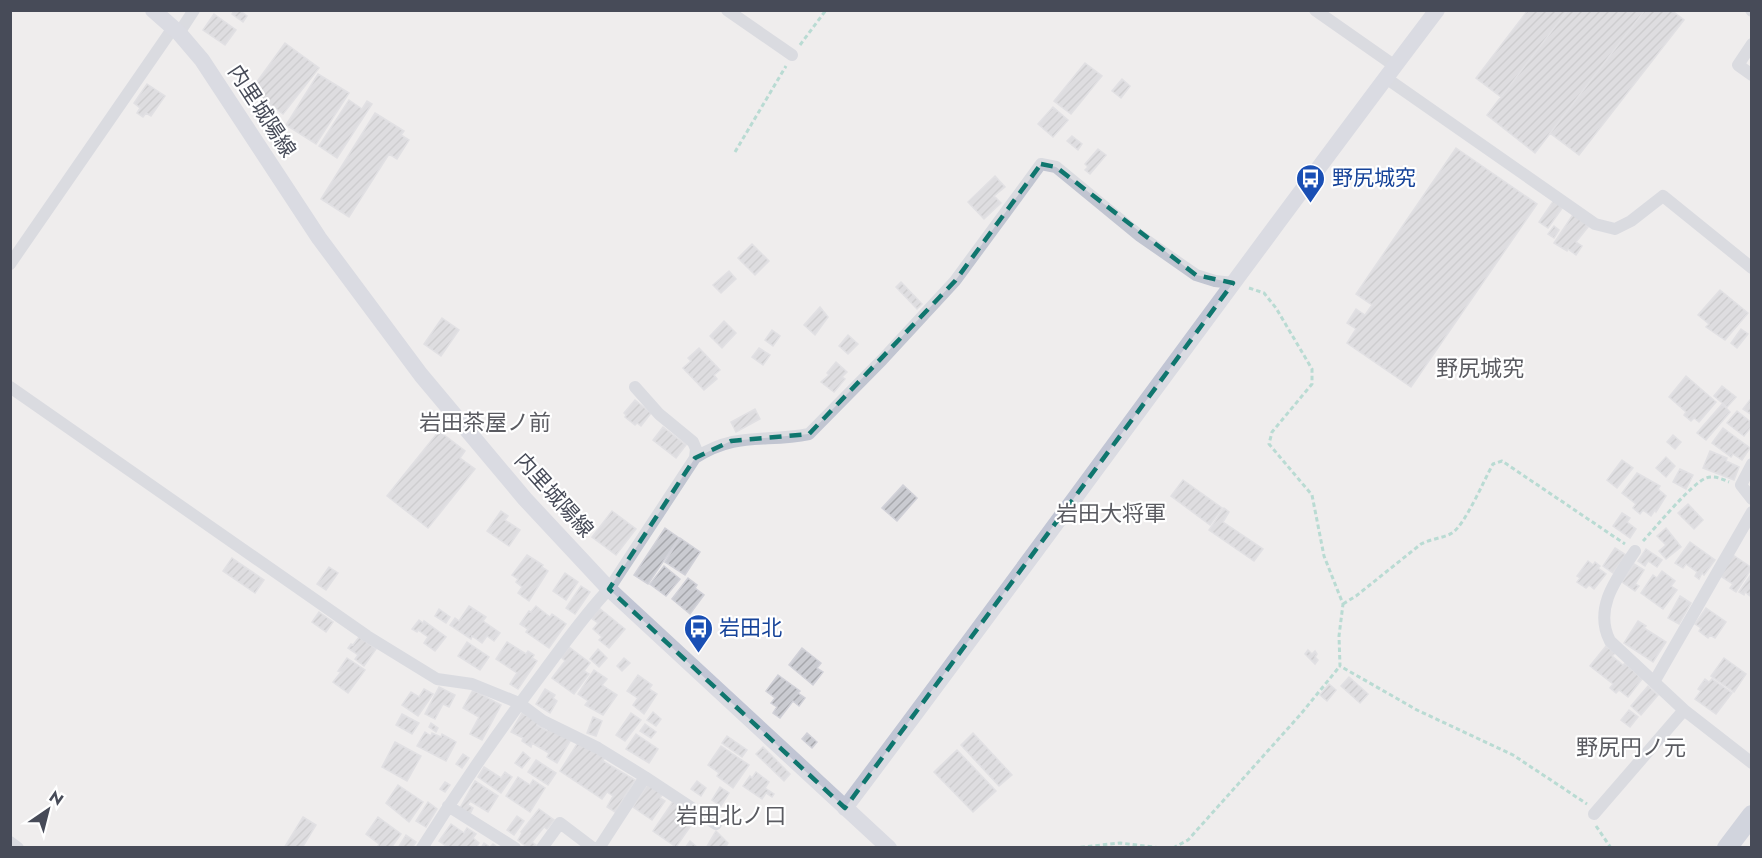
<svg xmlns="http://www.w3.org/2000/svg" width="1762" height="858" viewBox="0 0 1762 858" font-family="Jost,'Noto Sans JP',sans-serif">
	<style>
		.building { fill: url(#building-hatch); stroke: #d1d1d8; stroke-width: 1.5 }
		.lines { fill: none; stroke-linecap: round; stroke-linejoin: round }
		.path { stroke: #79c5b3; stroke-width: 3; stroke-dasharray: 4.5 3; stroke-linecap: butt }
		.street { stroke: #c1c5d1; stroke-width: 12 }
		.secondary { stroke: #c1c5d4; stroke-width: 16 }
		.primary { stroke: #aeb5ca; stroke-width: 20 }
		.marked { fill: none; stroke: #0f766e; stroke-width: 4.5; stroke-dasharray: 12 8; stroke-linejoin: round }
		.labels { text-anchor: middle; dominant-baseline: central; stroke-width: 4.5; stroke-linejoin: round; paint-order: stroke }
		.street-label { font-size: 21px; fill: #474b58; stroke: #fff }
		.transit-label { font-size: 21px; fill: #164399; stroke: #fff; text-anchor: start }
		.neighbourhood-label { font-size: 22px; fill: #5a5b61; stroke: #fff }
	</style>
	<defs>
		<pattern id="building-hatch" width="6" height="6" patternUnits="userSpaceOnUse" patternTransform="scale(1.5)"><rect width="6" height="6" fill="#cacbd1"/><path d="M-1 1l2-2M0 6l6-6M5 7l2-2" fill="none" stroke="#a6a7ac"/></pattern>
	</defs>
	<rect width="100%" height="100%" fill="#efeded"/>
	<!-- building -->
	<path class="building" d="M234 10H239L247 16 243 22 232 14Z
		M1528 10H1568L1501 97 1476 78Z
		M1568 10H1645L1535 153 1487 115Z
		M1645 10H1671L1684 20 1579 155 1550 133Z
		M214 14 236 30 225 45 203 30Z
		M285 43 319 68 283 114 251 90Z
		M1085 63 1102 76 1071 114 1054 101Z
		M318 74 349 93 316 144 286 125Z
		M1122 79 1130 86 1121 98 1112 91Z
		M147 84 165 96 151 116 146 113 143 117 137 113 140 108 134 103Z
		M349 100 362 109 367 101 372 104 337 158 319 146Z
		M1053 107 1068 120 1053 137 1038 124Z
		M375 113 404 131 401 135 409 140 397 159 389 154 349 217 321 199Z
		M1072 136 1082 144 1078 150 1067 141Z
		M1456 148 1537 204 1411 387 1347 343 1356 329 1347 323 1356 309 1365 315 1372 305 1356 294Z
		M1098 149 1106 155 1090 174 1085 170 1088 167 1085 164Z
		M995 176 1005 187 994 196 1001 203 984 219 968 202Z
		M1554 200 1563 207 1548 228 1539 222Z
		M1574 213 1588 223 1587 226 1588 227 1576 242 1582 246 1576 255 1568 249 1567 251 1554 243Z
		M1554 226 1559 230 1554 238 1548 234Z
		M752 244 769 261 755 275 738 258Z
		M729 271 736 279 721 293 713 285Z
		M901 282 922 304 917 309 896 287Z
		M1720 290 1748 313 1725 340 1706 327 1709 324 1698 315Z
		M820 307 828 317 815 335 804 325Z
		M442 318 459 330 441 356 424 344Z
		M724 321 736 333 722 348 710 336Z
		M1741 329 1748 334 1737 348 1731 343Z
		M772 330 780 336 773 346 765 340Z
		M848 335 858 344 848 354 839 346Z
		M699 348 720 370 714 375 717 379 704 390 683 368 691 361 688 358Z
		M759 348 770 355 763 365 752 357Z
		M836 362 847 372 842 377 845 379 834 392 821 382 829 375 827 373Z
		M1686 376 1716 402 1699 422 1694 418 1691 421 1684 415 1686 412 1669 397Z
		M1722 386 1736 397 1727 407 1714 396Z
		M635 400 651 413 641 426 637 423 635 425 625 417 626 415 624 413Z
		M1750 400 1752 401V415L1743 409Z
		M1722 404 1730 412 1706 440 1697 433Z
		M755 409 760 419 736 432 731 422Z
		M1737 411 1752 423V426L1744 436 1727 423Z
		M663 427 686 445 676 458 653 440Z
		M1723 428 1750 448 1742 460 1733 454 1731 457 1712 443Z
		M439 431 465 451 460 458 475 469 428 528 387 496Z
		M1673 435 1681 442 1675 449 1667 442Z
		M1710 451 1727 458 1726 461 1739 467 1734 480 1703 468Z
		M1666 457 1675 466 1666 477 1656 468Z
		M1622 460 1633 468 1617 488 1607 480Z
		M1680 469 1693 475 1686 489 1673 482Z
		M1637 473 1660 486 1658 489 1666 496 1656 512 1655 510 1651 516 1643 510 1640 514 1633 508 1636 504 1622 493Z
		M1183 480 1222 508 1210 525 1171 496Z
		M903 485 917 498 897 521 882 508Z
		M1688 504 1703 520 1694 529 1678 513Z
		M1224 508 1229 512 1223 522 1263 549 1254 561 1209 530Z
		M501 511 508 516 505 520 520 530 509 546 487 531Z
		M612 511 636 529 616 555 592 537Z
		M1622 513 1630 518 1627 522 1636 529 1630 538 1613 526Z
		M665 528 679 538 648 584 634 575Z
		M1666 528 1681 547 1666 559 1659 551 1666 545 1657 536Z
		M680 538 700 552 685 575 665 562Z
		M1690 542 1715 560 1704 575 1702 573 1699 579 1695 576 1697 572 1686 564 1683 568 1675 563Z
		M1615 548 1626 555 1613 573 1603 566Z
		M1646 549 1662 560 1657 567 1648 561 1645 566 1638 561Z
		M527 555 543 565 542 567 548 571 529 601 518 593 522 587 516 582 518 579 512 575Z
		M1733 555 1752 568 1736 592 1730 588 1733 584 1719 575Z
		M232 558 264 580 255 593 223 571Z
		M1588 561 1593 565 1595 562 1600 566 1598 568 1606 574 1594 589 1589 585 1586 588 1577 582 1580 578 1577 576Z
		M1634 564 1644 570 1635 584 1639 586 1635 591 1622 582Z
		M664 566 680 579 666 596 650 584Z
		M329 567 338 573 326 590 317 584Z
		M1662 571 1675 581 1671 586 1677 590 1663 609 1641 593 1653 575 1657 578Z
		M565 573 578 582 566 600 553 591Z
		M1752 573V593L1750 596 1745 592 1744 595 1739 592Z
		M688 578 697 585 695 588 704 595 690 614 672 599Z
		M581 586 590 592 575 614 566 608Z
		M1680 596 1691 603 1679 624 1668 618Z
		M469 606 486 617 483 621 500 633 494 641 487 636 482 643 472 636 471 639 450 625 455 618 459 621Z
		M536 606 550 617 552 614 566 624 549 648 526 632 528 629 520 624 529 611 531 612Z
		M599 608 625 629 609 648 599 640 602 637 593 629 598 623 591 618Z
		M1706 608 1726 622 1715 638 1710 635 1708 638 1699 631 1701 628 1695 624Z
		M439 609 450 617 446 623 435 616Z
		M319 612 333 622 326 632 312 622Z
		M419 620 423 623 424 621 446 637 435 651 424 643 428 637 418 630 417 632 412 629Z
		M1638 621 1646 626 1644 628 1666 642 1653 662 1624 643Z
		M359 637 376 649 364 666 355 659 358 655 348 648 351 644 353 645Z
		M467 642 489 657 480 670 458 656Z
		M507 642 526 654 528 651 534 655 532 658 537 661 518 689 510 684 517 673 496 659Z
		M1606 646 1615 653 1612 656 1623 665 1625 663 1642 679 1628 697 1619 690 1616 693 1610 688 1613 684 1590 666Z
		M569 647 590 663 584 671 589 674 574 694 552 678 565 661 561 657Z
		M802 648 821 663 817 668 823 672 813 685 789 665Z
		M598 649 607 658 599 667 590 659Z
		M1308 650 1312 654 1315 651 1317 654 1315 657 1318 660 1315 664 1305 654Z
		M347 658 365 670 348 693 333 682 341 672 338 671Z
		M624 658 630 663 622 671 617 666Z
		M1724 658 1746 674 1734 692 1711 676Z
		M594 670 607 679 602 685 617 695 603 715 585 705 588 701 578 694Z
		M638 675 652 685 649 689 657 694 644 714 633 705 638 698 627 691Z
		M778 675 800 691 798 693 805 698 799 706 793 701 780 718 773 713 777 707 771 703 775 698 766 691Z
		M1349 677 1368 694 1360 703 1341 686Z
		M1705 679 1709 682 1712 679 1732 693 1716 714 1695 699 1701 691 1698 689Z
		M1329 684 1336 690 1327 701 1320 695Z
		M1648 686 1658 695 1641 715 1631 706Z
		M439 687 455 695 449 707 443 704 435 719 425 714Z
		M424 689 433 694 418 716 402 705 411 692 419 697Z
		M545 689 555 695 553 698 557 701 550 713 536 704Z
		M473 690 501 705 482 740 470 734 479 717 463 708Z
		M1629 710 1638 717 1630 727 1621 720Z
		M653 712 661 719 656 726 647 720Z
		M522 713 539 722 537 725 547 731 550 725 572 738 557 763 547 757 549 753 532 743 531 747 522 741 523 738 511 732Z
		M631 713 641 720 625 741 616 735Z
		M402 714 419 723 412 734 396 725Z
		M593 717 602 721 596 736 587 733Z
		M431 723 438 728 436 732 429 727Z
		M645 724 656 732 651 738 640 731Z
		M425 732 431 736 432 733 441 737 442 734 456 742 446 761 417 746Z
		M807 733 817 742 812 748 802 739Z
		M973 733 1012 775 999 786 961 745Z
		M636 734 658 749 649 763 626 749Z
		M727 736 747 750 742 757 722 743Z
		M579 741 605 757 603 761 635 780 615 812 607 807 613 796 607 792 602 799 560 771Z
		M395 742 421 756 407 781 382 767Z
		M721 746 749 765 733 788 717 776 719 773 708 765Z
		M763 747 790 774 784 781 756 754Z
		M957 750 996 791 973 812 934 772Z
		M523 752 530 758 522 768 515 763Z
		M463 754 469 758 462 768 456 764Z
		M536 760 556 773 548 785 528 772Z
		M484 767 501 778 505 772 512 777 501 793 478 777Z
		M756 772 769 782 765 788 774 794 772 797 766 793 762 799 743 786 750 776 752 778Z
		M518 777 530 785 533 780 545 788 530 812 506 796Z
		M475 781 498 796 488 812 470 801 468 805 473 808 470 814 460 808Z
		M697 781 706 788 701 796 691 789Z
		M445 782 450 785 445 792 440 789Z
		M649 782 664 792 660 798 665 801 652 820 633 807Z
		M398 785 423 802 409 822 386 803Z
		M720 787 729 793 721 806 712 800Z
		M674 800 697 817 676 847 653 831Z
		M428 802 437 809 426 827 416 821Z
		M539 809 554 820 547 829 544 827 532 842 536 845 534 848H528L518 840 522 833 521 832Z
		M517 816 524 821 514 835 507 830Z
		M303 817 316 825 302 848H284Z
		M378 817 401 834 391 848H377L379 844 366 834Z
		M451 824 464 833 467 828 476 834 473 838 479 843 476 848H449L439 841Z
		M716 831 728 843 725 848H706Z
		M406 835 416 842 412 848H398Z
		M690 841 698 848H685Z
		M484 843 490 847 493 844 498 848H481Z"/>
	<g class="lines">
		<!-- path -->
		<path class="path" d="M800 45 826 10
			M735 152 786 66
			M1249 288 1264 293 1276 308 1312 369V384L1272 432 1269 444 1312 495 1324 556 1343 604 1339 636 1340 666 1417 710 1513 755 1587 804
			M1643 541C1656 527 1691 484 1706 478 1714 475 1722 479 1729 482
			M1343 604 1356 596 1421 544C1430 539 1444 538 1452 533 1465 525 1484 480 1493 464L1502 461 1625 544
			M1596 826 1611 848
			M1073 848 1120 843 1162 848
			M1173 848 1188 840 1300 715 1340 666"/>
		<!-- street -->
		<path class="street" d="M727 10 792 55
			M1315 10 1395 66
			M1751 10 1752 11
			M179 33 194 10
			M1752 44 1738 65 1752 75
			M1386 78 1595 224 1615 229 1631 221 1663 196 1752 268
			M10 264 173 28
			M10 387 367 636 437 679 472 684 519 703 543 721 598 748 645 777 716 824
			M695 458C737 431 765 443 809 434L882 360 955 281 1041 164 1056 167 1140 236 1196 275 1215 281 1233 283
			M1752 464 1741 485 1752 499
			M1635 551C1617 578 1593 608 1610 641L1684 710
			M1654 682 1752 512
			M448 806 515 848
			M1594 814 1684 710 1752 763
			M10 842 18 848
			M422 848C460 787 501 728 544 671 565 643 585 614 609 589L695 458 696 449 693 442 659 414 635 387
			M542 848 560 823 593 848
			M599 848 645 777"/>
		<!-- secondary -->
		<path class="secondary" d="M153 10 179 33 202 60 319 238 421 375 525 499 609 589 889 848
			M845 808C1044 543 1237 274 1437 10"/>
		<!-- primary -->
		<path class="primary" d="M1727 848 1752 815"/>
	</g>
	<!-- marked area -->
	<path d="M0 0H1762V858H0ZM1041 164 1056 167 1196 275 1233 283 845 808 609 589 695 458 731 441 809 434 955 281Z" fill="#efeded" fill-opacity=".55" fill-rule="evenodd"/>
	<path class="marked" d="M1041 164 1056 167 1196 275 1233 283 845 808 609 589 695 458 731 441 809 434 955 281Z"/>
	<!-- icons -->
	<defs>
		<symbol id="bus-pin" viewBox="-11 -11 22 30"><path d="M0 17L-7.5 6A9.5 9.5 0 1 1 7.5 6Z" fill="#1a4fb4" stroke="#fff"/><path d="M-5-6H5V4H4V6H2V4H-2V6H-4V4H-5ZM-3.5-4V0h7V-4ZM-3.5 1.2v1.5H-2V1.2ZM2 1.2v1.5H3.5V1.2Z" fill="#fff"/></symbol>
	</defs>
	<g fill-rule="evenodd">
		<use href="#bus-pin" x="1294" y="162" width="33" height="45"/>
		<use href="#bus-pin" x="682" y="612" width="33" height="45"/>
	</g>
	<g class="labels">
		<!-- street labels -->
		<g class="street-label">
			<text transform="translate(262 111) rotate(57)">内里城陽線</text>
			<text transform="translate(554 495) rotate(48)">内里城陽線</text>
		</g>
		<!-- transit labels -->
		<g class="transit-label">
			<text x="1332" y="178">野尻城究</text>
			<text x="719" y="628">岩田北</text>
		</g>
		<!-- neighbourhood labels -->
		<g class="neighbourhood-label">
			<text x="1480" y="368">野尻城究</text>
			<text x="485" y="422">岩田茶屋ノ前</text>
			<text x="1111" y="513">岩田大将軍</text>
			<text x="1631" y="747">野尻円ノ元</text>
			<text x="731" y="815">岩田北ノ口</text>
		</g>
	</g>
	<!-- border -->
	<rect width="1762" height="858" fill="none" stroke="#474b58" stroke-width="24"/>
	<!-- north arrow -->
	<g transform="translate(48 810) rotate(35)" stroke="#ffffff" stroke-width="4.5" paint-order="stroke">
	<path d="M0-4.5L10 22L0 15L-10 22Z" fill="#474b58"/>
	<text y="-9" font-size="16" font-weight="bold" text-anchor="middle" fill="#474b58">N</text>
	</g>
</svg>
